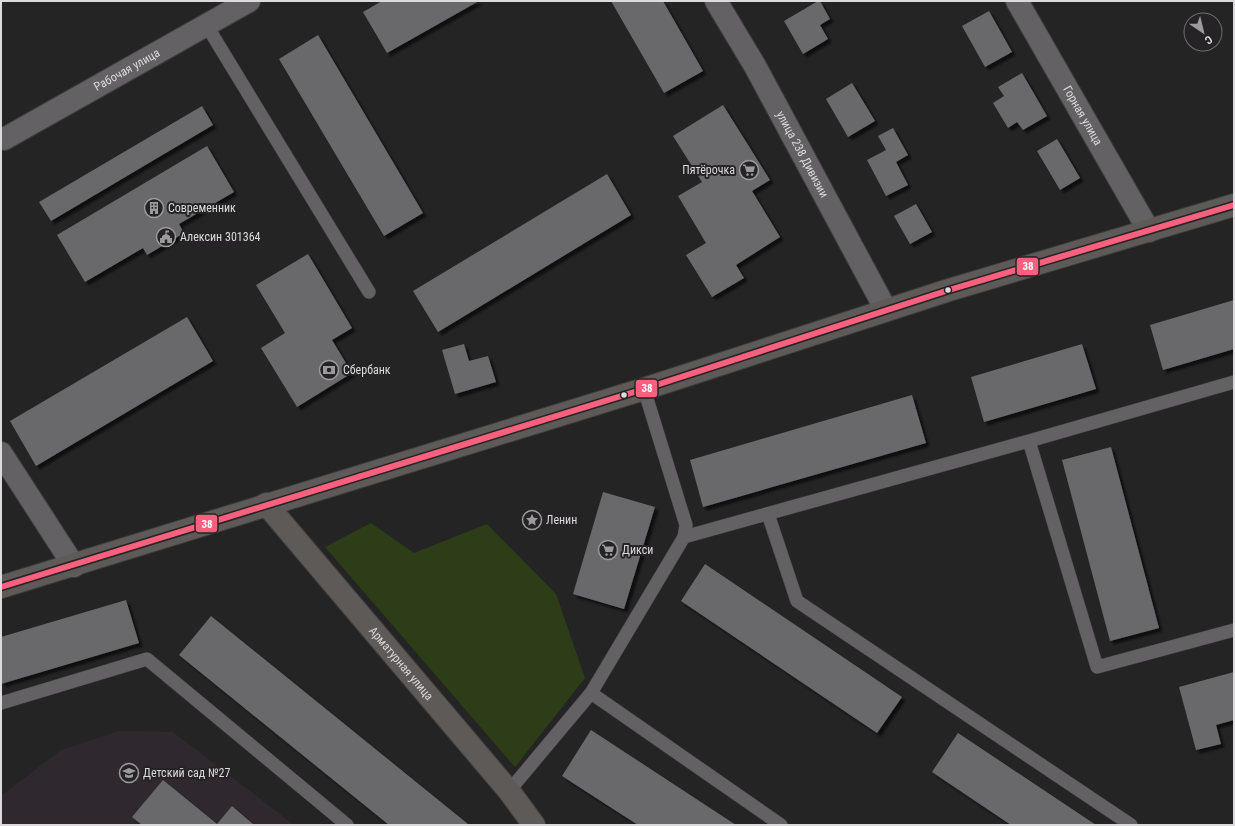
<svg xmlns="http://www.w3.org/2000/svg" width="1235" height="826" viewBox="0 0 1235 826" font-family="'Roboto Condensed',sans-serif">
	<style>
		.built { fill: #2f292f }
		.green { fill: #2d3d17 }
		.building { fill: #69686a; filter: url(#shadow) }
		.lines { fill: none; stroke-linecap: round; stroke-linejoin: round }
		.lane-casing { stroke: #3f3f3f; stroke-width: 14 }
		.street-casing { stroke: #3f3f3f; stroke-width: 24 }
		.secondary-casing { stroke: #3f3f3f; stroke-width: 24 }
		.lane { stroke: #636163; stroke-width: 13 }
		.street { stroke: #636163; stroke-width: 22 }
		.secondary { stroke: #5e5a57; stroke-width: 22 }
		.bus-1-casing { stroke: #262326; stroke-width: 9 }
		.bus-1 { stroke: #f8607d; stroke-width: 6 }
		.bus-dot { fill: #dcdadc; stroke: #262326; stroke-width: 1.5 }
		.labels { text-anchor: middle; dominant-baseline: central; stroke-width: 4; stroke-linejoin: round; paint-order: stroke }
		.street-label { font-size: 12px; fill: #dcdadc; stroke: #262326 }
		.poi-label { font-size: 12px; fill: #dcdadc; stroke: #262326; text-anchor: start }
		.line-badge { stroke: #262326; stroke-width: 1.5 }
		.badge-label { font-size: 11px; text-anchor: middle; font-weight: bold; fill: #fff }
	</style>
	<defs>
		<filter id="shadow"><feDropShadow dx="3.5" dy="3.5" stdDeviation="1" flood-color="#0009"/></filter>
	</defs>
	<rect width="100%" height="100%" fill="#252425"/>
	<!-- built -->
	<path class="built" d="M119 731 173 732 294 825H1V796L61 750Z"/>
	<!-- green -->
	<path class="green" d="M371 523 414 553 487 524 556 594 585 678 515 767 325 547Z"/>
	<!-- building -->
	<path class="building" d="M382 1H479L387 53 363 12Z
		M611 1H663L703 71 664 93Z
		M818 1H820L830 19 820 25 828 39 803 54 784 21Z
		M989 11 1012 52 985 67 962 26Z
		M318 35 423 213 384 236 279 59Z
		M1022 73 1047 116 1023 130 1017 122 1008 128 993 103 1004 96 998 87Z
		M852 83 875 121 848 137 826 99Z
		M723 105 770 180 752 191 780 237 736 265 744 278 712 297 686 255 706 243 678 196 702 182 673 136Z
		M202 106 213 125 51 221 39 202Z
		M893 128 908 155 896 162 908 185 886 196 867 160 886 150 878 136Z
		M1057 139 1080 178 1060 190 1037 151Z
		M207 146 234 192 179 224 184 233 147 255 143 248 85 282 57 235Z
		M607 174 631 215 438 332 413 291Z
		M916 204 932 232 910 244 894 216Z
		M308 254 352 328 332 340 352 373 297 407 261 348 285 333 256 285Z
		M1234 300V349L1163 370 1150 325Z
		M187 317 213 361 36 466 10 421Z
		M464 344 469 361 488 356 496 382 455 394 442 350Z
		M1082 344 1096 389 984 422 971 377Z
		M912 395 926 443 703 507 690 460Z
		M1111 447 1159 628 1110 641 1062 460Z
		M603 492 655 507 624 609 573 594Z
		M705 564 902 697 877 733 681 601Z
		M126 600 139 643 1 684V637Z
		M211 616 468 824 467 825H389L179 655Z
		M1234 672V720L1216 725 1221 744 1196 750 1179 687Z
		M591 730 736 825H638L562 776Z
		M958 733 1096 825H1011L932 772Z
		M163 780 217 824 232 806 254 825H142L132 817Z"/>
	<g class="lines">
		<defs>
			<path id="lane" d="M207 26 369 292
				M1029 441 1097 667 1234 630
				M768 514 797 601 1131 825
				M684 537 1029 441 1234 382
				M591 693 684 537 686 525 644 389
				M1 703 147 659 347 825
				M509 791 591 693 781 825"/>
			<g id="street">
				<path id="s1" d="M716 1 755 66 886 310"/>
				<path id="s2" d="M1017 1 1149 231"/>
				<path id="s3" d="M4 139 249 1"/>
				<path d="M1 453 74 566"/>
			</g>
			<g id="secondary">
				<path id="s4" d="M266 504 509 791 534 825"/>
				<path d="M1 587 644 389 949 290 1234 205"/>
			</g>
		</defs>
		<!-- lane casing -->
		<use href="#lane" class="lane-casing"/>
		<!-- street casing -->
		<use href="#street" class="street-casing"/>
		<!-- secondary casing -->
		<use href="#secondary" class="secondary-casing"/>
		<!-- lane -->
		<use href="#lane" class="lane"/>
		<!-- street -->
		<use href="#street" class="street"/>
		<!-- secondary -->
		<use href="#secondary" class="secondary"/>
		<defs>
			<path id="bus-1" d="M1 587 644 389 949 290 1234 205"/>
		</defs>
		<!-- bus-1 casing -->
		<use href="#bus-1" class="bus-1-casing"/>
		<!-- bus-1 -->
		<use href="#bus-1" class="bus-1"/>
	</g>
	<!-- icons -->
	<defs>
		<symbol id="supermarket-ring" viewBox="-11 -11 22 22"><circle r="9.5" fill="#262326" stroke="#9c9a9c" stroke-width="1.5"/><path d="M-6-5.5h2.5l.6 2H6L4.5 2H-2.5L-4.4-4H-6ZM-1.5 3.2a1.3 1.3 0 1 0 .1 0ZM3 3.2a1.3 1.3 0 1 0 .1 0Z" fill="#9c9a9c"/></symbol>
		<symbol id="building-ring" viewBox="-11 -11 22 22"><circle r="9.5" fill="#262326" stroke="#9c9a9c" stroke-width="1.5"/><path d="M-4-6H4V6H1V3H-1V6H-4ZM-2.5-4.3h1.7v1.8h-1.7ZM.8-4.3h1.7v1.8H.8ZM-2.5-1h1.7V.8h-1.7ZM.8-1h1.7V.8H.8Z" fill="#9c9a9c"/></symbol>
		<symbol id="civic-ring" viewBox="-11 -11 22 22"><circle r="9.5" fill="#262326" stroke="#9c9a9c" stroke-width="1.5"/><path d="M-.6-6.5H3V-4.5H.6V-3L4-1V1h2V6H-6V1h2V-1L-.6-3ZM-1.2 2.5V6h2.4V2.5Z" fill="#9c9a9c"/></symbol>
		<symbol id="bank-ring" viewBox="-11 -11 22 22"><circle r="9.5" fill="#262326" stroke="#9c9a9c" stroke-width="1.5"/><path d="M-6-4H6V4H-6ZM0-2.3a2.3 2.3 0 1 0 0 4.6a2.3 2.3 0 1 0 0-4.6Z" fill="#9c9a9c"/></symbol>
		<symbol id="sight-ring" viewBox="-11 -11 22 22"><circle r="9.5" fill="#262326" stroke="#9c9a9c" stroke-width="1.5"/><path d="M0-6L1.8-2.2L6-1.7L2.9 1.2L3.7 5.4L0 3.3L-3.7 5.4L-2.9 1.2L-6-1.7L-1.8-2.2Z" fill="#9c9a9c"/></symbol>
		<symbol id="school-ring" viewBox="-11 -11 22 22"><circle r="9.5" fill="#262326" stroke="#9c9a9c" stroke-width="1.5"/><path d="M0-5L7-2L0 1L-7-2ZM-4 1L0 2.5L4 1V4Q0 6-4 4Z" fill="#9c9a9c"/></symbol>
	</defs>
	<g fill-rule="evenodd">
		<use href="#supermarket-ring" x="738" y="159" width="22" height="22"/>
		<use href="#building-ring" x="143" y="197" width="22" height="22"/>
		<use href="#civic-ring" x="155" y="226" width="22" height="22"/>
		<use href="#bank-ring" x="318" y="359" width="22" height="22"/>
		<use href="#sight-ring" x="521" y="509" width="22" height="22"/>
		<use href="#supermarket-ring" x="597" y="539" width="22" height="22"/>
		<use href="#school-ring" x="118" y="762" width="22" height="22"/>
	</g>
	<!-- markers -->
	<g class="bus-dot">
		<circle cx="948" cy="290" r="3.5"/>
		<circle cx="624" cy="395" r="3.5"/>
	</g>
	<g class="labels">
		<!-- street labels -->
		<g class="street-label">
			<text stroke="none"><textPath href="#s3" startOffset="141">Рабочая улица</textPath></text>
			<text stroke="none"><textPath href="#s2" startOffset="132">Горная улица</textPath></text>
			<text stroke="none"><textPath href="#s1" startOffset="176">улица 238 Дивизии</textPath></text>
			<text stroke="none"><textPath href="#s4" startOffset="209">Арматурная улица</textPath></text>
		</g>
		<!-- poi labels -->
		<g class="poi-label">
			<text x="735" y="170" text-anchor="end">Пятёрочка</text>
			<text x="168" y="208">Современник</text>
			<text x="180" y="237">Алексин 301364</text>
			<text x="343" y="370">Сбербанк</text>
			<text x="546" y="520">Ленин</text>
			<text x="622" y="550">Дикси</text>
			<text x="143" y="773">Детский сад №27</text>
		</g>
	</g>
	<g class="line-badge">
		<rect x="1016" y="257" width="23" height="19" rx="4" fill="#f8607d"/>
		<rect x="635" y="379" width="23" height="19" rx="4" fill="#f8607d"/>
		<rect x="195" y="514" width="23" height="19" rx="4" fill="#f8607d"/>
	</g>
	<g class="badge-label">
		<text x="1028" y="270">38</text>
		<text x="647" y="392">38</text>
		<text x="207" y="528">38</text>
	</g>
	<!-- border -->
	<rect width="1235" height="826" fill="none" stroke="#dcdadc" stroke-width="4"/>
	<!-- north arrow -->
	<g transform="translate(1203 32) rotate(145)"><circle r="19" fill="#262326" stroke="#6f6c6f"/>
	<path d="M0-3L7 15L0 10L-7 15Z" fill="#9c9a9c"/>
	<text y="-6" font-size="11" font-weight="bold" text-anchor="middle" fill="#dcdadc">С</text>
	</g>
</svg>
